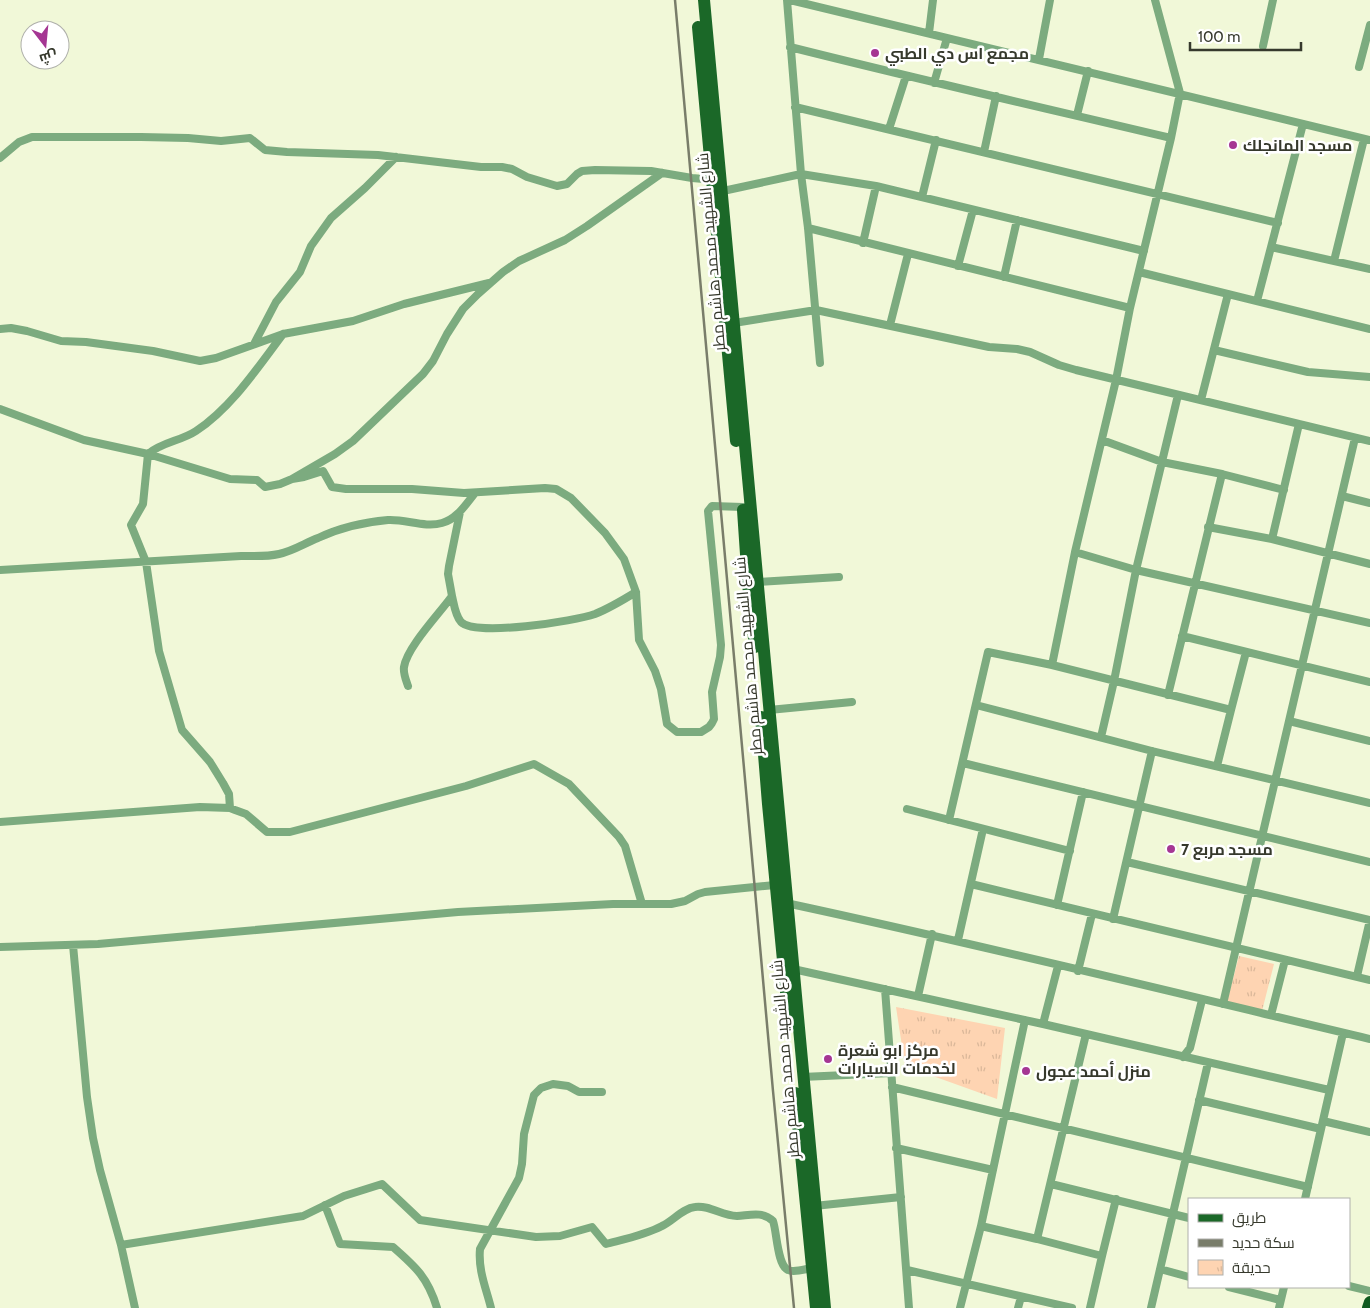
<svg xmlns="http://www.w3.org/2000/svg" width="1370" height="1308" viewBox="0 0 1370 1308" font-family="Cabin,Cairo,sans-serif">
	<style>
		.park { fill: url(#park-tufts) }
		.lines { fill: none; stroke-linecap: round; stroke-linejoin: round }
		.minor { stroke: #7cab7f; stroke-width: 8 }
		.primary { stroke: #1b6828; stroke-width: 12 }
		.trunk { stroke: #105a1f; stroke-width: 12 }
		.rail { stroke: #797d6a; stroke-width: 2.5 }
		.poi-dot { fill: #a53693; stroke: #fff; stroke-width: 2 }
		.labels { text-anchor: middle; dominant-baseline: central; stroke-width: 5; stroke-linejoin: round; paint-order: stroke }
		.poi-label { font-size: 16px; font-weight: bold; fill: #36392c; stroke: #fff; text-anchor: start }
		.street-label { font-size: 16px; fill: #36392c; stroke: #fff }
	</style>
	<defs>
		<pattern id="park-tufts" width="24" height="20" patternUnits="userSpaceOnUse" patternTransform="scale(1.25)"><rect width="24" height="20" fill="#fed4b2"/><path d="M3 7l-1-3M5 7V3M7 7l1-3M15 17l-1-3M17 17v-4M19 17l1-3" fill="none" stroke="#dab799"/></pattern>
	</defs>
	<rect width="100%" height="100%" fill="#f1f8d8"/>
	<!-- park -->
	<path class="park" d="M1239 956 1274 964 1262 1011 1227 1002Z
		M896 1007 1005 1028 997 1099 905 1066Z"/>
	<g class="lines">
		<!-- minor -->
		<path class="minor" d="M787 0 801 174 808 228 820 363
			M790 0 1370 140
			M929 33 933 0
			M1263 46 1273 0
			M790 47C917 79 1044 108 1171 138
			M1039 59 1050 0
			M1359 67 1370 25
			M934 83 947 38
			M795 107 1278 223
			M1077 115 1088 71
			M889 129 906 76
			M984 152 996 96
			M0 158 19 142 32 137H141L188 138 221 141 250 138 265 150 287 152 378 155 481 167H502L512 169 527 177 557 186 567 184 577 174 582 171 595 170 651 171 692 178 715 180
			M723 191 801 174 876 186 1144 251
			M922 197 936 140
			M808 228 1130 308
			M863 243 876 186
			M1271 247 1370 269
			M1334 261 1364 139
			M958 266 973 210
			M1139 272 1370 329
			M1004 277 1017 220
			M1257 301 1303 124
			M734 323 816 310 989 347 1017 349 1030 352 1059 365 1076 370 1370 441
			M890 325 908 254
			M0 329 11 328 27 331 61 341 86 342 153 351 200 361 216 358 283 334 353 321 404 304 489 283
			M254 344 276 302 300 272 311 246 331 218 365 188 396 157
			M1214 350 1308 372 1370 377
			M1201 400 1228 294
			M0 409 84 440 148 454 230 479 257 480 265 487 280 484 292 479 335 454 353 441 423 374 433 361 447 334 463 309 478 294 503 272 519 261 565 240 587 226 662 173
			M1102 440 1162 462 1222 474 1284 490
			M292 479 304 477 323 471 332 487 346 489H412L464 493 545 488 556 489 571 498 605 533 624 559 636 592 639 640 655 671 661 689 667 724 677 732H701L709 727 712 723 714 719 712 692 720 657 721 645 708 511 712 506 743 507
			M1342 496 1370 503
			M1208 527 1272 539 1370 564
			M1272 539 1299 424
			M1075 552 1136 570 1370 623
			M0 570 241 556C254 556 266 557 279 554 293 551 305 543 318 538 339 528 365 522 388 520 406 519 425 528 442 523 457 519 466 504 475 493
			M757 582 839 577
			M452 596C454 604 455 615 461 622 475 637 575 621 595 614 610 608 623 600 636 592
			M1182 636 1370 682
			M1052 665 1075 552 1116 380 1130 308 1171 138 1180 93 1155 0
			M408 686C406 680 403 673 404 667 407 647 440 613 452 596L448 574 449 566 460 512
			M1168 695 1222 474
			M976 705 1152 751 1370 803
			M769 710 852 702
			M1231 710 1246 652
			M1289 721 1370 741
			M1101 737 1114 681 1136 570 1178 395
			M963 763 1370 862
			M230 808 229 794 223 783 210 762 182 730 159 651 146 562 131 525 143 504 148 454C162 442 181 441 196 431 232 407 258 367 283 334
			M907 809 1070 851
			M949 820 988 652 1052 665 1231 710 1217 766
			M0 822 200 807 230 808 235 810 246 814 267 832H290L466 786 534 764 569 784 619 837 625 846 642 904
			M1127 862 1370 920 1357 976
			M971 884 1370 980
			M786 903C982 945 1176 993 1370 1039
			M1057 905 1083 792
			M1113 919 1152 751
			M958 940 983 829
			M73 945 87 1097 93 1138 100 1170 121 1245 135 1308
			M0 947 98 944 458 912 613 904H671L685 901 698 894 705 892 775 885
			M793 969 1043 1024 1329 1090
			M1078 971 1092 914
			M885 989 909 1308
			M918 996 932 934
			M1223 1004 1355 438
			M1271 1015 1285 960
			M1043 1024 1058 966
			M1183 1057 1190 1048 1202 1000
			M802 1077 891 1073
			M892 1087 1308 1187
			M1199 1100 1321 1129
			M1323 1121 1370 1132
			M896 1148 993 1170
			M1051 1184 1189 1218
			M1305 1199 1343 1033
			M325 1205 340 1244 393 1247C416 1267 428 1278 437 1308
			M814 1206 901 1197
			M981 1226 1037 1239 1086 1034
			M1037 1239 1102 1256 1116 1199
			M121 1245 303 1216 344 1196 382 1184 420 1220 536 1237 560 1236 592 1227 606 1244C625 1239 645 1235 662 1226 673 1221 683 1208 695 1207 710 1205 722 1216 737 1216 751 1215 762 1211 773 1221 777 1232 777 1265 788 1270 794 1273 805 1269 812 1268
			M1160 1269 1189 1277
			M907 1270 1072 1308
			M1349 1286 1370 1291
			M1229 1287 1280 1300
			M491 1308C486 1288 478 1270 480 1249L519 1178 522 1164 524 1134 534 1095 541 1088 553 1084 568 1086 579 1092H602
			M960 1308 981 1226 1025 1020
			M1018 1308 1021 1297
			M1090 1308 1102 1256
			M1151 1308 1208 1063
			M1279 1308 1284 1287"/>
		<!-- primary -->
		<path class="primary" d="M704 0C746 436 782 872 825 1308
			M698 27 736 441
			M743 510 748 584 755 647
			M761 717 768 804 789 1023
			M795 1093 816 1308"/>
		<!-- trunk -->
		<path class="trunk" d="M1368 1308 1370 1302"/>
		<!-- rail -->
		<path class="rail" d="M675 0 773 1091 794 1308"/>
	</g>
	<!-- markers -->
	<g class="poi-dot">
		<circle cx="875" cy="53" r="5"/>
		<circle cx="1233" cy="145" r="5"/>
		<circle cx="1171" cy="849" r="5"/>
		<circle cx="828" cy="1059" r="5"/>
		<circle cx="1026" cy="1071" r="5"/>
	</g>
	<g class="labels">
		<!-- poi labels -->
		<g class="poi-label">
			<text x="885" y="53">مجمع اس دي الطبي</text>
			<text x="1243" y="145">مسجد المانجلك</text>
			<text x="1181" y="849">مسجد مربع 7</text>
			<text x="838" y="1050">مركز ابو شعرة<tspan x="838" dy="18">لخدمات السيارات</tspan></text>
			<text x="1036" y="1071">منزل أحمد عجول</text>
		</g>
		<!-- street labels -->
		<g class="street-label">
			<text transform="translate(711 252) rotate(-95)">شارع الشهيد محمد هاشم مطر</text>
			<text transform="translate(748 656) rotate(-95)">شارع الشهيد محمد هاشم مطر</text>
			<text transform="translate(785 1059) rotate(-95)">شارع الشهيد محمد هاشم مطر</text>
		</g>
	</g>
	<!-- legend -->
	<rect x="1188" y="1198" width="162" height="90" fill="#ffffff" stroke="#afb0ab"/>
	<rect x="1198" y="1214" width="25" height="8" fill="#1b6828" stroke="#afb0ab"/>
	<text x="1232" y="1223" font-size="15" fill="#36392c">طريق</text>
	<rect x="1198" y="1239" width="25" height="8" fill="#797d6a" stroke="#afb0ab"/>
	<text x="1232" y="1248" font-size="15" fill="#36392c">سكة حديد</text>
	<rect x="1198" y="1260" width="25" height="15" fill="url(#park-tufts)" stroke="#afb0ab"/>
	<text x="1232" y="1273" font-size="15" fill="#36392c">حديقة</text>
	<!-- north arrow -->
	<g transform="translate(45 45) rotate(164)"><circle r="24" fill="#ffffff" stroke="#afb0ab"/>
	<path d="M0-4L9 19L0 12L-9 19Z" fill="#a53693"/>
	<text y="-8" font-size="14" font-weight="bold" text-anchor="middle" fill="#36392c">ش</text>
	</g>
	<!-- scale -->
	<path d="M1190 42v8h111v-8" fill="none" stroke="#36392c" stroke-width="2.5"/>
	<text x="1198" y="42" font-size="15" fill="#36392c" stroke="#ffffff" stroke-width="4" paint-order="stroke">100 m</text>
</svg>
